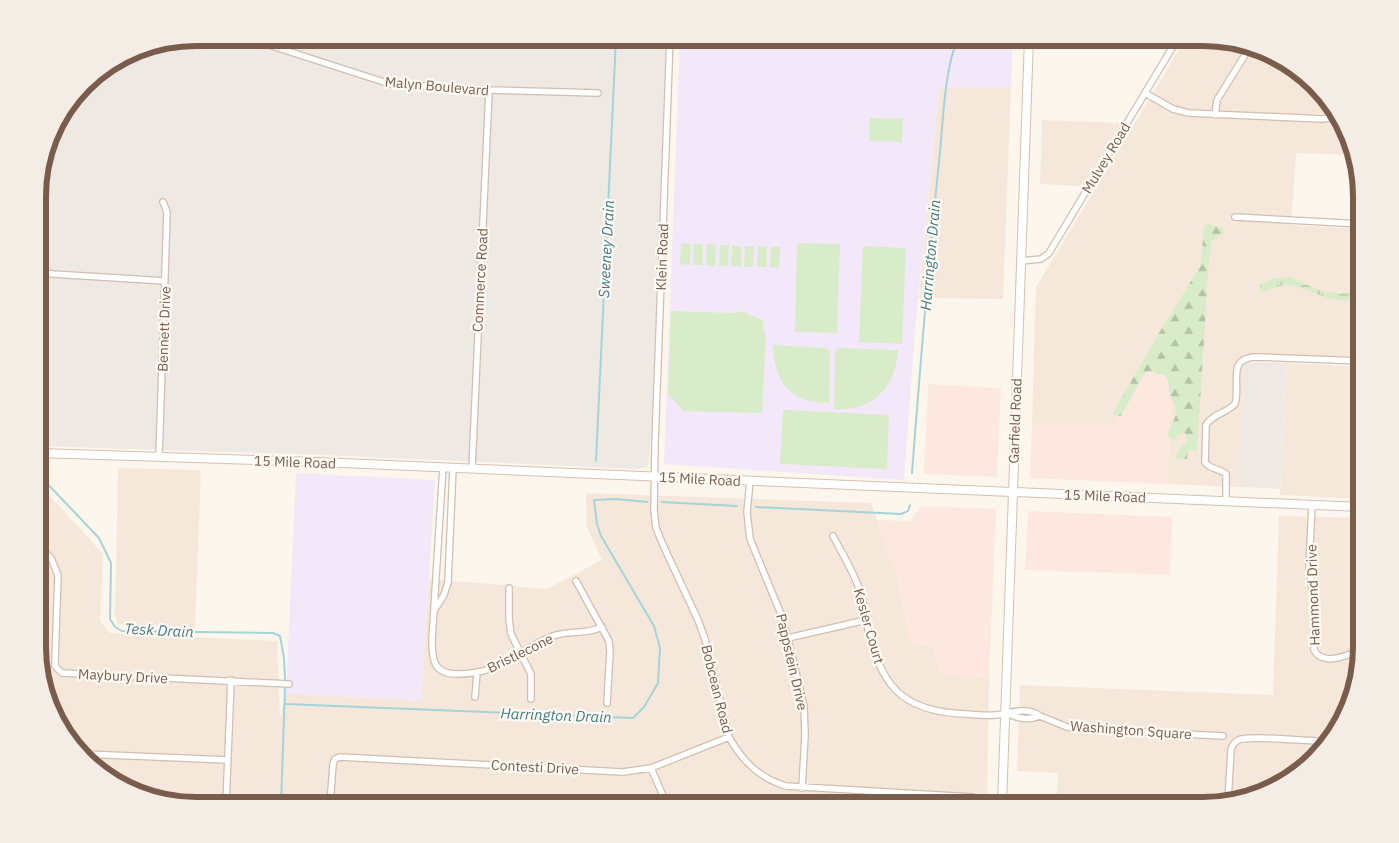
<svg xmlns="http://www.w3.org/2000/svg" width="1399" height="843" viewBox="0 0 1399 843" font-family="'IBM Plex Sans',sans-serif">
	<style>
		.residential { fill: #f5e8da }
		.commercial { fill: #fde8e0 }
		.industrial { fill: #efe9e4 }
		.education { fill: #f3e8fa }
		.grass { fill: #d8ecc9 }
		.forest { fill: url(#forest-firs) }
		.wetland { fill: url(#wetland-marsh) }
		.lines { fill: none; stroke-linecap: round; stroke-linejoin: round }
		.stream { stroke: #a5d3da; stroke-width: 2 }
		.minor-casing { stroke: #d1beb0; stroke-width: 8 }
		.secondary-casing { stroke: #d6c0b0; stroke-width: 10 }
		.minor { stroke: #fff; stroke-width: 5.5 }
		.secondary { stroke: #fff; stroke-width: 8 }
		.labels { text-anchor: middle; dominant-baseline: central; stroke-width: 4.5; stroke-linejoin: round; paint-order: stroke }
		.street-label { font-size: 14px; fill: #7a5c4d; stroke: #fffaf3 }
		.water-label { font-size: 15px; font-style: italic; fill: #437c86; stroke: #fffaf3 }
		.rim { fill: none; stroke: #7a5c4d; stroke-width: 6 }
	</style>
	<defs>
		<pattern id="forest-firs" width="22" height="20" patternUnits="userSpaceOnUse" patternTransform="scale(1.25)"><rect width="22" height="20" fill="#d8ecc9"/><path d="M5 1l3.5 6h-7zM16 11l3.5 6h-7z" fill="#b4c2a5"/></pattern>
		<pattern id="wetland-marsh" width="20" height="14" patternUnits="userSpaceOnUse" patternTransform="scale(1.25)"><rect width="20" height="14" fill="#d8ecc9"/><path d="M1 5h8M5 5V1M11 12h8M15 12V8" fill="none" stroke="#b4c2a5"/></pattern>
	</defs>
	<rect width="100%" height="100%" fill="#fdf6ec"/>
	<!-- residential -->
	<path class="residential" d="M1045 38H1171L1165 46 1045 40Z
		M1186 38H1203L1282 59 1340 117 1352 155 1296 153 1291 225 1361 229V357L1245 354 1239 487 1167 484 1175 313 1114 426 1032 423 1036 287Z
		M1011 87 1003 299 919 298 939 88Z
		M1042 120 1121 123 1084 186 1040 184Z
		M1286 363 1361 367V499L1280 495Z
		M118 468 201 470 195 628 118 624 115 615Z
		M39 484 103 554 100 621 110 633 277 641 280 719 286 693 421 701 429 579 547 589 602 560 587 527 586 493 871 503 897 576 911 645 933 646 941 675 989 678 987 805H196L117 784 64 735 39 667Z
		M1279 516 1361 518V657L1340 726 1282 784 1213 805H1056L1058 773 1017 771 1020 685 1273 695Z"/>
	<!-- commercial -->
	<path class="commercial" d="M1175 311 1167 484 1030 478 1032 423 1114 425 1164 327Z
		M928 384 1001 388 997 477 924 474Z
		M921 506 996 509 989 678 940 675 933 646 911 645 897 576 877 520 910 521Z
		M1028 511 1172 517 1170 575 1025 570Z"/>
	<!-- industrial -->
	<path class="industrial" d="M196 38H666L653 404 649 462 647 467 638 469 322 455 39 446V176L54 126 91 77 136 49Z
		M1244 362 1286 363 1280 489 1239 487Z"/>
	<!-- education -->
	<path class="education" d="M680 38H1013L1011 87 939 88 915 331 904 480 664 464Z
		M296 473 435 480 421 701 286 693Z"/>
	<!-- grass -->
	<path class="grass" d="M870 118 903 119 902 142 869 141Z
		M681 243 691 244 690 265 680 264Z
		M797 243 840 244 837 333 795 332Z
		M694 244H703V265H693Z
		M707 244 716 245 715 266 706 265Z
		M720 245H729L728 266H719Z
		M732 246H741V267L731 266Z
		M745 246H754L753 267H744Z
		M758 246H767V267H757Z
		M863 246 906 248 902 344 859 342Z
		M771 247H780L779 268 770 267Z
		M671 311 733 313 746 311 747 314C753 317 757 316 763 321L764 333 766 334 762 413 683 411 668 394Z
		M773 345 826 348 830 351 829 403C791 404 774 382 773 345Z
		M838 348 898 350C896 387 873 412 834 409L835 351Z
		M783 410 889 415 887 469 780 464Z"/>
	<!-- forest -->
	<path class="forest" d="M1207 224 1223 228 1224 233 1212 241 1209 258 1197 451 1188 450 1187 459 1181 460 1176 458 1178 451 1188 440 1185 433 1179 434 1174 440 1168 437C1168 427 1174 423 1176 414 1178 406 1172 402 1170 395 1168 387 1170 384 1166 376L1149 371 1144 374 1121 416H1113V413L1159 333 1199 268 1201 263 1204 227Z"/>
	<!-- wetland -->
	<path class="wetland" d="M1287 277C1296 279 1301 283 1309 286 1325 293 1345 296 1361 290V297C1335 309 1313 288 1288 285 1279 284 1270 290 1262 292L1260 290V285L1275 278Z"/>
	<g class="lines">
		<!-- stream -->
		<path class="stream" d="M596 461 616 38
			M912 473C920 369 928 265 939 162 943 126 944 69 958 38
			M39 475 99 538 111 563 110 619 115 627 122 631 273 633 280 636 284 658 285 679
			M662 502 737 506
			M756 507 901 514 908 511 910 505
			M286 704 633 718 644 707 658 683 660 648 654 626 601 536 597 524 594 500 616 499 647 502
			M281 805 285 688"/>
		<defs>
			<path id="minor" d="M192 38 266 44 390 84 489 90 598 93
				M670 38 655 443 654 510 656 528 663 545 698 620 705 639 729 737C742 761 759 778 786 786L972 797
				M1262 53 1269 57 1282 59
				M1145 93 1173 109 1189 113 1323 119 1340 116
				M1215 115 1217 100 1248 50
				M1235 217 1361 224
				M1021 261 1041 259 1049 253 1178 38
				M39 269 47 273 53 274 165 281
				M159 457 167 212 163 202
				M443 467 432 640C432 659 433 674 457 674 503 674 516 650 553 636 569 630 586 635 602 627
				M472 469 489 90
				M750 481 747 512 750 539 783 619 804 706 805 735 802 788
				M1226 501V474C1219 468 1210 470 1205 462L1206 425C1212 414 1227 413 1235 404 1241 383 1226 358 1256 357L1361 361
				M1312 505 1309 566 1314 601V650C1323 667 1348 655 1361 650
				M833 536C843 555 855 574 861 594 864 603 864 612 866 621 880 683 898 712 966 714 976 715 987 716 996 715 1012 713 1026 706 1040 716 1027 721 1018 718 1005 713
				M39 547 51 558 58 575 55 660V666L62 673 289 684
				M576 581 609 641 610 651 607 703
				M509 588V619L511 634 531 674V699
				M435 609 444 595 448 582 453 468
				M788 638 866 620
				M475 697 477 673
				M1040 716 1067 727 1073 728 1223 736
				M85 754 228 760
				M651 768 667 805
				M1228 801 1231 749C1233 745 1234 742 1238 740 1249 735 1302 741 1317 741
				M226 805 231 680
				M330 805 333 764 335 759 340 757 623 772 651 768 729 737"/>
			<path id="secondary" d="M39 453 319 462 1361 507
				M1002 805 1029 38"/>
		</defs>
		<!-- minor casing -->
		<use href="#minor" class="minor-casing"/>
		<!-- secondary casing -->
		<use href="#secondary" class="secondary-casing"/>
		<!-- minor -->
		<use href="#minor" class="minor"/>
		<!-- secondary -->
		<use href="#secondary" class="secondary"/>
	</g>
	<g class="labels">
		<!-- street labels -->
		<g class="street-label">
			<text transform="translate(437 86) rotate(5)">Malyn Boulevard</text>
			<text transform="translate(1106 158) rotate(-59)">Mulvey Road</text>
			<text transform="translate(662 257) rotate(-88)">Klein Road</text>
			<text transform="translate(480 280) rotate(-87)">Commerce Road</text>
			<text transform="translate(164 329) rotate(-88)">Bennett Drive</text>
			<text transform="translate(1015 421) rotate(-88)">Garfield Road</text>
			<text transform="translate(295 462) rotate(2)">15 Mile Road</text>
			<text transform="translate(700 479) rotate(3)">15 Mile Road</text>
			<text transform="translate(1105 496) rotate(2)">15 Mile Road</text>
			<text transform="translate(1313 595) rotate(-92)">Hammond Drive</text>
			<text transform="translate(869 626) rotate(74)">Kesler Court</text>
			<text transform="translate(520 653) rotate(-26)">Bristlecone</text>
			<text transform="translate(792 662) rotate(77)">Pappstein Drive</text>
			<text transform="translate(123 676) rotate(3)">Maybury Drive</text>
			<text transform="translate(717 689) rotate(76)">Bobcean Road</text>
			<text transform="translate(1131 730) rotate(4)">Washington Square</text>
			<text transform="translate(535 767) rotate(3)">Contesti Drive</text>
		</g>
		<!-- water labels -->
		<g class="water-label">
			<text transform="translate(606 249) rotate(-87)">Sweeney Drain</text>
			<text transform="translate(930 255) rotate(-85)">Harrington Drain</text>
			<text transform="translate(159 630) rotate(3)">Tesk Drain</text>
			<text transform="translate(556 715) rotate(2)">Harrington Drain</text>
		</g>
	</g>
	<!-- crop -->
	<path d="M0 0H1399V843H0ZM196 46H1203A150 150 0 0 1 1353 196V647A150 150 0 0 1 1203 797H196A150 150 0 0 1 46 647V196A150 150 0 0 1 196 46Z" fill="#f4ede6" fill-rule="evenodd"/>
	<path class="rim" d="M196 46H1203A150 150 0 0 1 1353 196V647A150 150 0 0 1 1203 797H196A150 150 0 0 1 46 647V196A150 150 0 0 1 196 46Z"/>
</svg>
